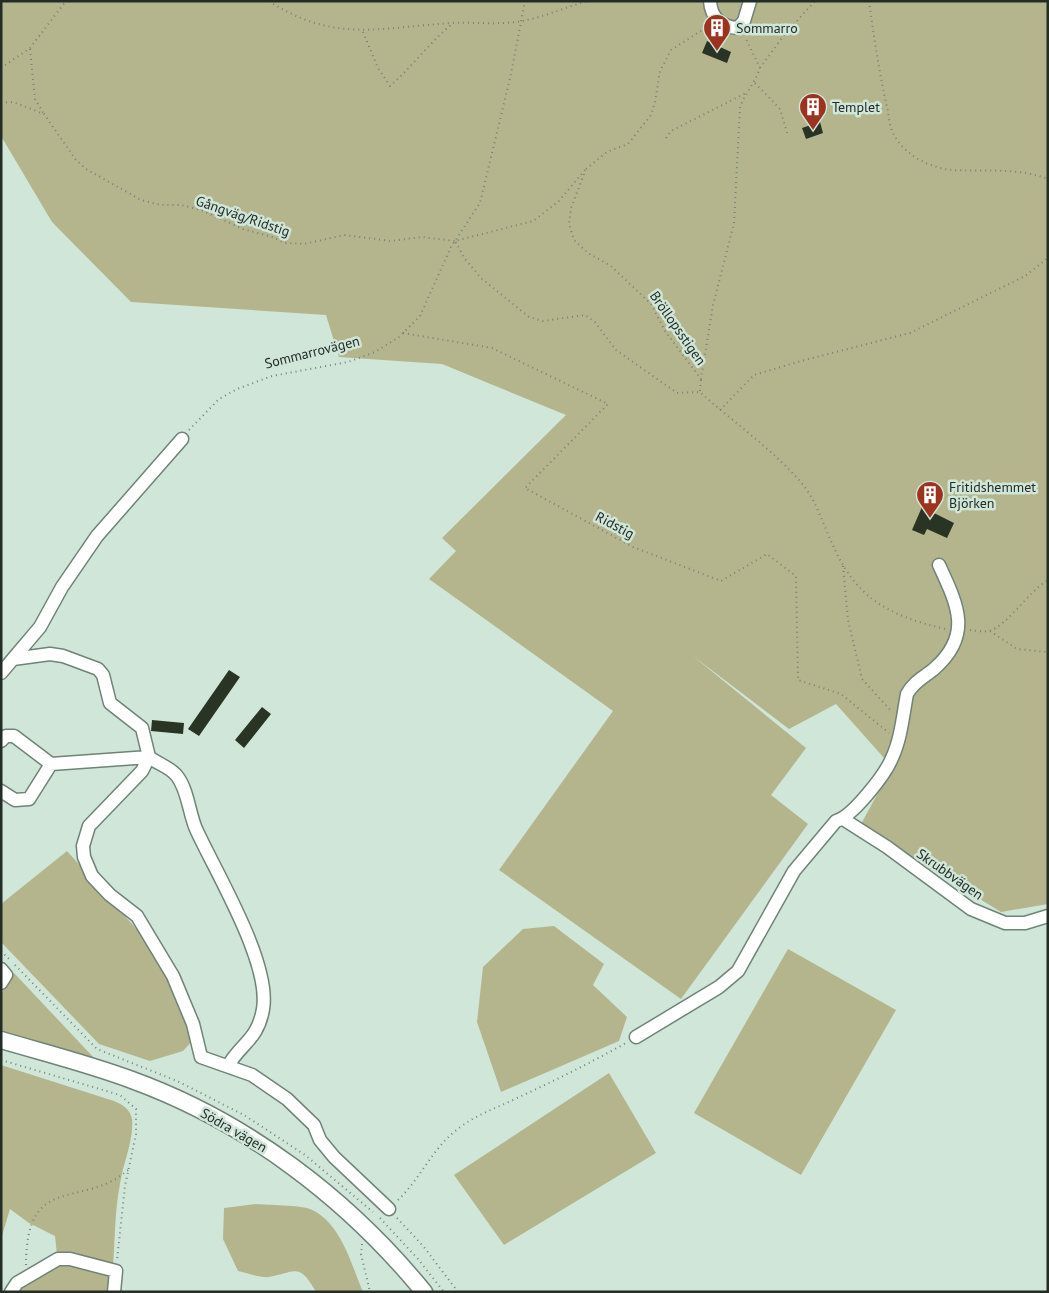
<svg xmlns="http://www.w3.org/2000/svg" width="1049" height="1293" viewBox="0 0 1049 1293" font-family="'PT Sans',sans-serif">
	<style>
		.green { fill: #b4b58d }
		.building { fill: #2a3424 }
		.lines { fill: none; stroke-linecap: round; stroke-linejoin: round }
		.minor-casing { stroke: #6f8377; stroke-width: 15 }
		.major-casing { stroke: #6f8377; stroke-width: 19 }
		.path { stroke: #74837a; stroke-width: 2; stroke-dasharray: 1 4; stroke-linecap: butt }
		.minor { stroke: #fff; stroke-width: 12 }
		.major { stroke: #fff; stroke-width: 16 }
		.labels { text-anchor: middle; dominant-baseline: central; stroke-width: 5; stroke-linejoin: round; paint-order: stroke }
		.poi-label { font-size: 14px; fill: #242c27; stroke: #d0e6d9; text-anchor: start }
		.street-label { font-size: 14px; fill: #242c27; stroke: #d0e6d9 }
	</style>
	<rect width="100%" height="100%" fill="#d0e6d9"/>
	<!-- green -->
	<path class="green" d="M1 1H1048V904L1001 912 860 826 892 767 836 704 789 729 693 656 806 748 771 795 808 824 681 999 499 870 613 711 429 579 456 551 442 538 566 415 442 364 339 357 326 315 131 302 52 222 1 136Z
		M67 851 140 933 171 984 194 1039 183 1051 150 1061 99 1044 1 942V904Z
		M554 926 604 964 593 985 627 1017 619 1041 501 1092 477 1022 483 967 523 929Z
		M788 949 896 1010 801 1175 694 1113Z
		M14 973 96 1060 1 1032V994Z
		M1 1065 114 1101C123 1105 130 1109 132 1119 134 1140 123 1163 120 1184 113 1219 116 1256 110 1292H15L57 1255 55 1236 29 1223 10 1209 1 1239Z
		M609 1073 656 1153 504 1245 454 1175Z
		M256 1204C268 1205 300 1205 310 1209 341 1222 351 1264 363 1292H316C299 1262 296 1272 269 1277 260 1278 247 1273 238 1271L223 1239 224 1208Z"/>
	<!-- building -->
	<path class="building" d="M707 41 731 52 727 63 702 53Z
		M820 122 823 133 806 139 802 128Z
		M922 507 954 523 947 538 927 529 924 535 912 530Z
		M229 670 240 677 199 736 188 729Z
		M262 707 271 714 244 748 235 740Z
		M152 720 184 723 183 734 151 731Z"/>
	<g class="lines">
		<defs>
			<path id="minor" d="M710 1C711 18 722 27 738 28L744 21 750 1
				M13 659 50 654 63 656 98 669 103 675 110 703 142 728 149 757 142 771 89 826 83 846 84 857 92 876 110 895 137 916 173 976 193 1024 201 1057 252 1075 287 1099 314 1125 320 1140 334 1157 389 1209
				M1 673 40 627 62 587 97 536 182 439
				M1 741 6 736H14L51 764 149 757C158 764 170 767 177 776 188 790 189 813 196 829 216 873 271 963 263 1009 258 1040 240 1044 228 1066
				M1 791 15 800 29 799 51 764
				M843 819 887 847 971 909 1005 923H1025L1048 916
				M1 969 6 975 1 983
				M636 1037 719 987 738 971 794 871 836 821C852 817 885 775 892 758 901 739 903 715 907 694 914 681 925 677 935 668 973 634 957 604 939 565
				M11 1292 17 1283 58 1259H70L116 1271 114 1292"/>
			<path id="major" d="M1 1040C45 1053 89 1064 132 1080 247 1122 347 1198 424 1292"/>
		</defs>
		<!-- minor casing -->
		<use href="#minor" class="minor-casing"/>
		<!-- major casing -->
		<use href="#major" class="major-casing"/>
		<!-- path -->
		<path class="path" d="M269 1C335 44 381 27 453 23 476 22 500 25 522 21 544 17 566 7 588 1
			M869 1C874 37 879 72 887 107 889 115 889 126 893 133 904 155 929 168 953 170 985 172 1017 167 1048 179
			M363 32 378 68 390 86C412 67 429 43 451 25
			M30 49 35 99 44 114
			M1 68 30 48 66 1
			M760 68 784 35 815 1
			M755 83 780 109 788 136
			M1 103 13 102 44 114 76 160 86 169 141 200 161 205H181L201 210 243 229 272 237 285 243 304 244 344 235 391 241 422 237 455 241
			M666 138 671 131 746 93
			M586 169 607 152 628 144 651 115 655 102 660 71 671 50 707 27
			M585 170 558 202 533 221 455 241 465 259 481 278 529 317 543 321 585 315 595 322 616 350 677 393 700 392C734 423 774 450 804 486 816 501 823 524 831 541 855 598 887 615 945 629
			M584 174 571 208 569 224 574 240 588 253 611 266 651 304 665 331 701 379 713 305 734 223 740 107C746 92 755 83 760 68L745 37
			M403 333 492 348 608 404 525 488 633 547 721 581 767 554 796 576 798 680 841 694 889 733
			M700 391 701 379
			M720 410 754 375 801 361 910 333 1025 276 1048 258
			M189 430 219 399 237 389 272 376 348 362 375 352 399 337 420 316 451 247 480 203 511 74 525 1
			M843 566 848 620 862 679 892 712
			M970 630C975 631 984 632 989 631 1007 626 1029 591 1048 580
			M990 631 1017 649 1048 652
			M1 951 10 960
			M15 965 97 1049 177 1081 244 1115 305 1155 373 1212
			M1 1060 120 1095 136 1109V1134L125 1186 117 1260
			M398 1200C421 1178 433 1147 459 1128 477 1114 497 1108 517 1098 554 1081 590 1063 626 1043
			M380 1218 418 1259 444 1292
			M397 1218 424 1247 458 1292
			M362 1244 361 1254 370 1292
			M26 1265C26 1171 82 1210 128 1170"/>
		<!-- minor -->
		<use href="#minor" class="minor"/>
		<!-- major -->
		<use href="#major" class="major"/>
	</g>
	<!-- icons -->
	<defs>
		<symbol id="building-pin" viewBox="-11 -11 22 30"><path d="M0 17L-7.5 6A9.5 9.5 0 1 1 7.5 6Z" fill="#9c331f" stroke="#d0e6d9"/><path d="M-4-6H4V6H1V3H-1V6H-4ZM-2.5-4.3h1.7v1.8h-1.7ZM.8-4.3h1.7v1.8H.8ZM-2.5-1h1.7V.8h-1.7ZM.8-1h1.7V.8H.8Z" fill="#fff"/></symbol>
	</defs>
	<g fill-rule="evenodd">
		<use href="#building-pin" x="701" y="12" width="32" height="43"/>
		<use href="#building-pin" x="797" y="91" width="32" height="43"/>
		<use href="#building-pin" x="914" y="479" width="32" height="43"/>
	</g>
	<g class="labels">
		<!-- poi labels -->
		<g class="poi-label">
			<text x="736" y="28">Sommarro</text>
			<text x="832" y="107">Templet</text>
			<text x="949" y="487">Fritidshemmet<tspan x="949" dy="16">Björken</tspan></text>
		</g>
		<!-- street labels -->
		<g class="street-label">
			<text transform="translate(243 216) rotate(19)">Gångväg/Ridstig</text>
			<text transform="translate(678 328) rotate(55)">Bröllopsstigen</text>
			<text transform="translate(312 352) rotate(-14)">Sommarrovägen</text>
			<text transform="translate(615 525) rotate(28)">Ridstig</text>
			<text transform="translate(950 874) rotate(35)">Skrubbvägen</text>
			<text transform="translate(234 1130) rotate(30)">Södra vägen</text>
		</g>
	</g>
	<!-- border -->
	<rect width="1049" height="1293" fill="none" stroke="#242c27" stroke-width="5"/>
</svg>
